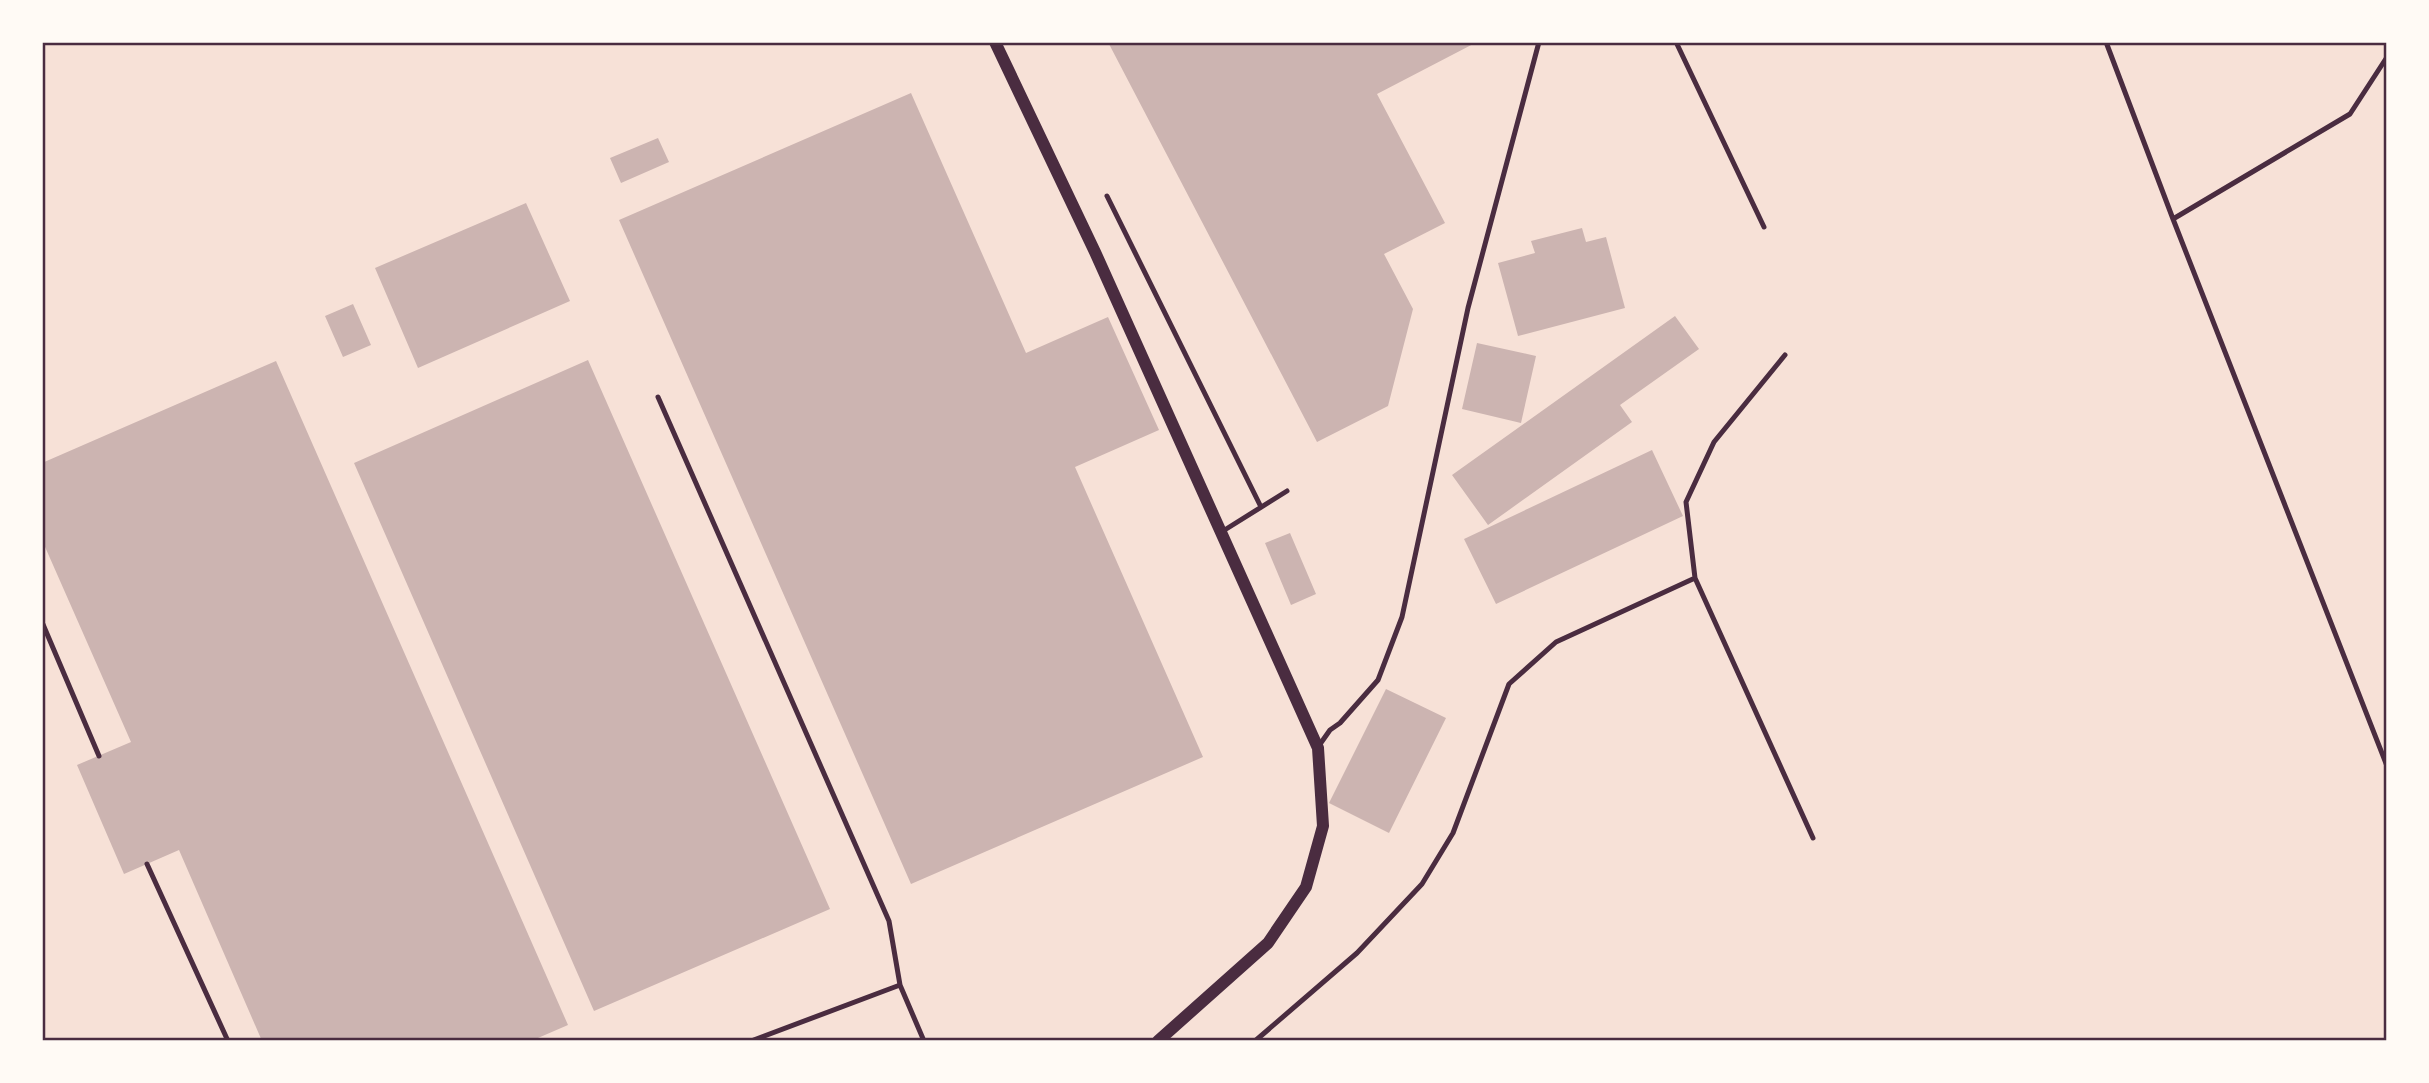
<svg xmlns="http://www.w3.org/2000/svg" width="2429" height="1083" viewBox="0 0 2429 1083" font-family="'Sofia Sans Condensed',sans-serif">
	<style>
		.building { fill: #ccb4b1 }
		.lines { fill: none; stroke-linecap: round; stroke-linejoin: round }
		.service { stroke: #4a2c40; stroke-width: 5 }
		.tertiary { stroke: #4a2c40; stroke-width: 12 }
		.neatline { fill: none; stroke: #4a2c40; stroke-width: 2.5 }
	</style>
	<rect width="100%" height="100%" fill="#f7e1d7"/>
	<!-- building -->
	<path class="building" d="M1113 42H1477L1377 94 1445 223 1384 254 1413 309 1388 406 1317 442 1109 44Z
		M911 93 1026 353 1108 317 1159 430 1075 467 1203 757 911 884 619 220Z
		M658 138 669 162 621 183 610 158Z
		M526 203 570 301 418 368 375 268Z
		M1582 228 1586 242 1606 237 1625 308 1518 336 1498 263 1535 253 1531 241Z
		M353 304 371 345 343 357 325 316Z
		M1675 316 1699 349 1620 405 1632 422 1488 525 1452 475Z
		M1477 343 1536 356 1521 423 1462 409Z
		M588 360 830 909 594 1011 354 463Z
		M276 361 568 1025 531 1041H262L179 850 124 874 77 765 131 742 42 540V463Z
		M1652 450 1683 516 1496 604 1464 539Z
		M1290 533 1316 594 1291 605 1265 543Z
		M1386 689 1446 718 1389 833 1329 803Z"/>
	<g class="lines">
		<!-- service -->
		<path class="service" d="M1676 42 1764 227
			M2106 42 2173 219 2387 766
			M1107 196 1261 507
			M2173 219 2350 114 2387 57
			M658 397 889 921 900 985 924 1041
			M1223 531 1287 491
			M1695 578 1813 838
			M42 622 99 756
			M1318 747 1330 730 1340 723 1378 680 1402 617 1468 308 1539 42
			M147 864 228 1041
			M751 1041 900 985
			M1255 1041 1357 953 1422 884 1453 833 1509 684 1556 642 1695 578 1686 502 1714 442 1785 355"/>
		<!-- tertiary -->
		<path class="tertiary" d="M995 42 1095 252 1318 748 1323 826 1306 887 1268 943 1158 1041"/>
	</g>
	<!-- border -->
	<rect width="2429" height="1083" fill="none" stroke="#fffaf5" stroke-width="88"/>
	<rect x="44" y="44" width="2341" height="995" class="neatline"/>
</svg>
